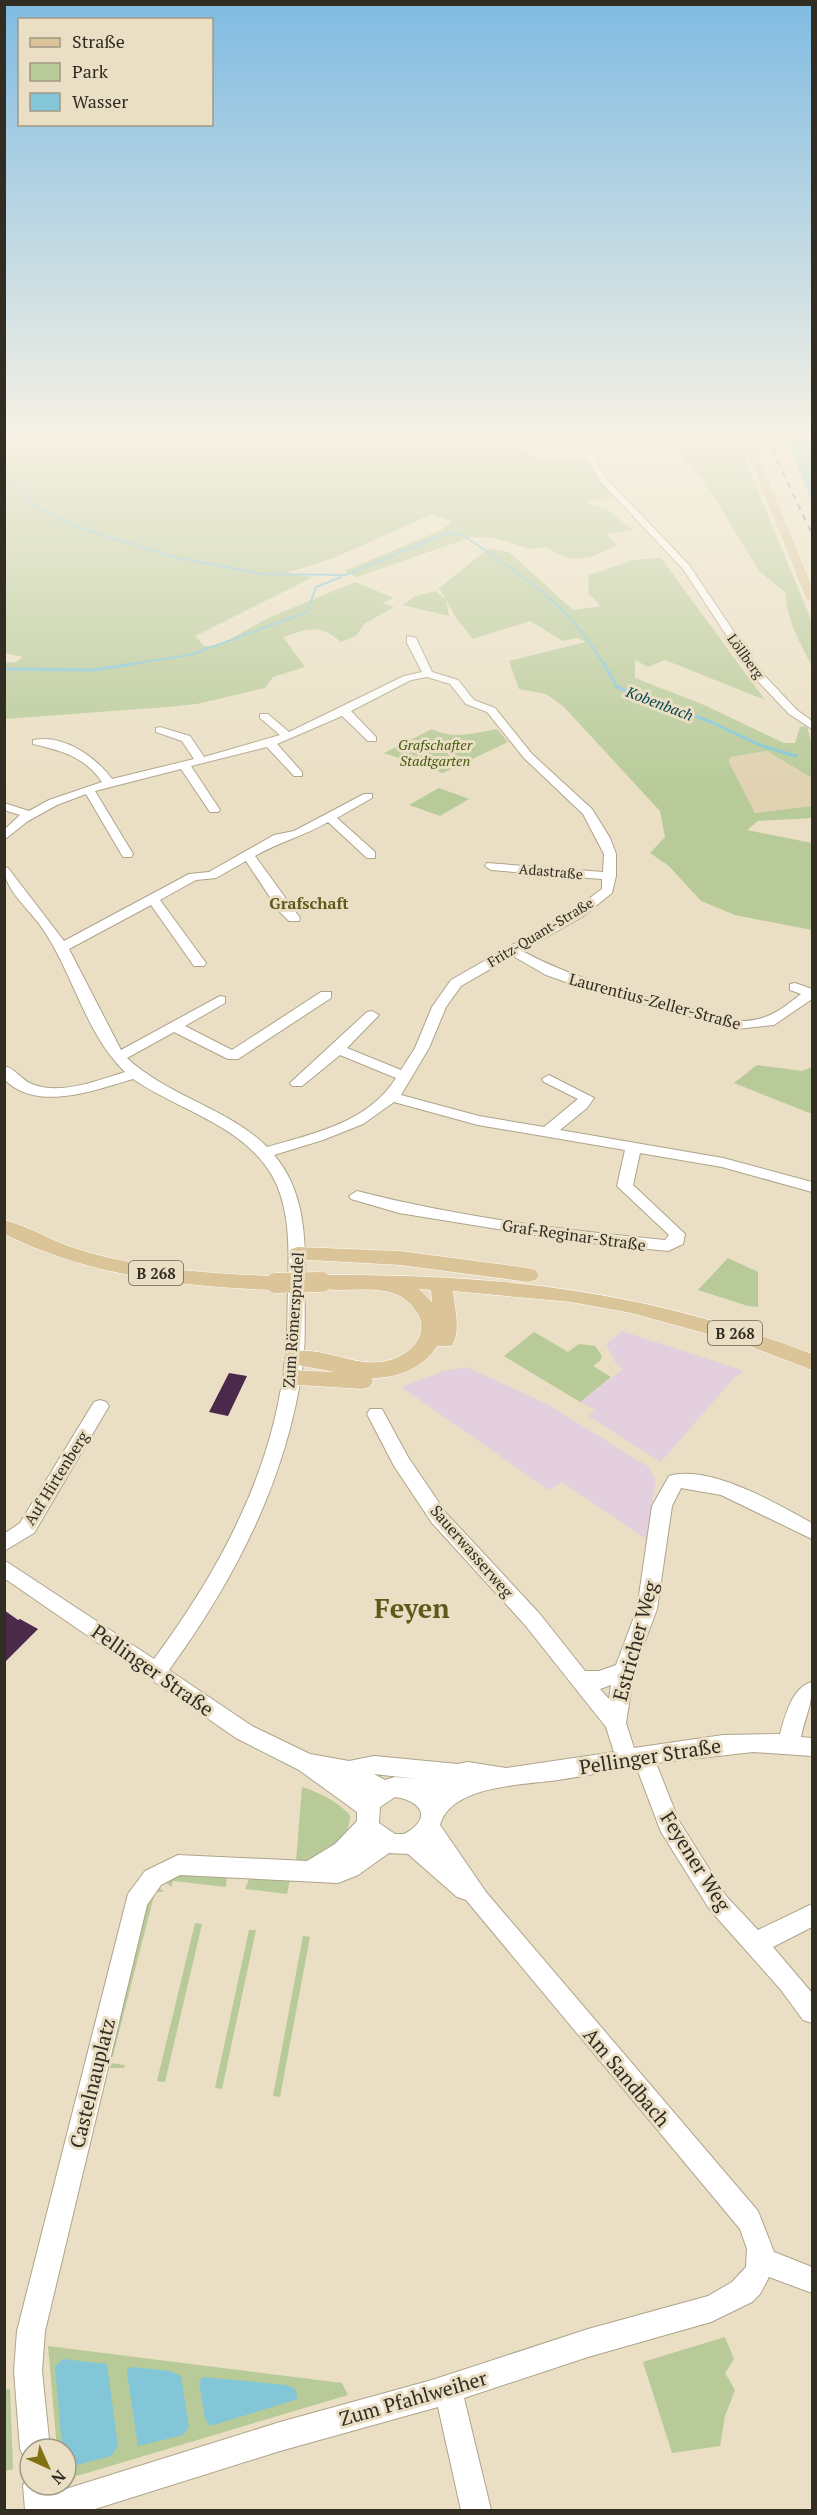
<svg xmlns="http://www.w3.org/2000/svg" width="817" height="2515" viewBox="0 0 817 2515" font-family="'PT Serif',serif">
	<style>
		.built { fill: #e0d2b1 }
		.education { fill: #e4cfde }
		.green { fill: #b7ca98 }
		.water { fill: #82c6d8 }
		.lines { fill: none; stroke-linecap: round; stroke-linejoin: round }
		.stream-far1 { stroke: #82c6d8; stroke-width: 2 }
		.stream { stroke: #82c6d8; stroke-width: 3 }
		.building { fill: #4a294b }
		.minor-casing { stroke: #aea48a; stroke-width: 2 }
		.major-casing { stroke: #fff; stroke-width: 1 }
		.minor { fill: #fff; fill-rule: evenodd }
		.major { fill: #dac498; fill-rule: evenodd }
		.rail { stroke: #827a69; stroke-width: 2; stroke-dasharray: 6 6; stroke-linecap: butt }
		.major-bridge-casing { stroke: #fff; stroke-width: 21; stroke-linecap: butt }
		.major-bridge { stroke: #dac498; stroke-width: 20 }
		.labels { text-anchor: middle; dominant-baseline: central; stroke-width: 6; stroke-linejoin: round; paint-order: stroke }
		.far-street-label { font-size: 14px; fill: #322d23; stroke: #eadfc4 }
		.far-park-label { font-size: 14px; font-style: italic; fill: #44590a; stroke: #eadfc4 }
		.far-water-label { font-size: 15px; font-style: italic; fill: #054552; stroke: #eadfc4 }
		.shield { fill: #eadfc4; stroke: #696253; stroke-width: 1.5 }
		.shield-label { font-size: 15px; font-weight: bold; fill: #322d23 }
		.far-quarter-label { font-size: 16px; font-weight: bold; fill: #61581b; stroke: #eadfc4 }
		.street-label { font-size: 16px; fill: #322d23; stroke: #eadfc4 }
		.near-street-label { font-size: 20px; fill: #322d23; stroke: #eadfc4 }
		.near-district-label { font-size: 27px; font-weight: bold; fill: #61581b; stroke: #eadfc4 }
	</style>
	<rect width="100%" height="100%" fill="#eadfc4"/>
	<!-- built -->
	<path class="built" d="M767 751 812 778V806L755 813 729 762 730 757Z"/>
	<!-- education -->
	<path class="education" d="M622 1331 744 1371 734 1378 661 1462 588 1416 595 1410 580 1402 623 1369 616 1364 606 1344Z
		M467 1367 547 1404 649 1467 656 1481 646 1539 562 1482 549 1490 401 1387 444 1371Z"/>
	<!-- green -->
	<path class="green" d="M4 438H509L540 462 589 460 612 498 584 502 608 510 633 530 606 534 618 545 593 556 576 559 567 558 545 547 530 549 495 538 472 537 356 577 344 571 442 530 451 522 432 514 334 558 286 573 313 577 195 636 204 646H218L268 618 355 582 394 598 382 603 394 607 364 624 356 636 341 642C318 623 309 629 283 637L305 667 273 677 265 688 197 704 167 707 5 719V663L16 662 23 657 5 653Z
		M644 438H736L812 622V666C799 642 787 620 785 592L759 571 704 481 670 443H644Z
		M488 549 509 552 573 610 601 606 588 593 589 575 634 560 661 558 765 700 665 660 648 667 635 660V678L702 704 784 743H795L800 727 807 726 812 745V778L767 751 730 757 729 762 755 813 812 806V818L758 821 747 830 812 843V930L735 915 701 901 669 866 650 853 665 837 660 811 564 707 546 694 519 689 509 661 586 642 577 638 563 641 530 621 473 639 457 619 439 588Z
		M436 591 446 600 449 616 402 605 416 596Z
		M432 729C454 740 474 733 497 729L508 742 443 773 384 753Z
		M439 788 469 799 440 816 409 805Z
		M757 1065 802 1071 812 1067V1114L734 1083Z
		M728 1258 758 1272V1307L748 1306 698 1290Z
		M534 1332 568 1352 579 1344 595 1346 602 1356 600 1361 593 1366 611 1377 580 1402 504 1356Z
		M302 1787C321 1793 336 1801 350 1815 351 1842 320 1862 296 1862Z
		M189 1869 222 1872 227 1877 226 1887 173 1881 171 1887 163 1879 156 1884 164 1892H155L111 2063 125 2065 124 2068H109L104 2061 146 1897C154 1879 169 1868 189 1869Z
		M250 1877 290 1880 287 1894 245 1889Z
		M195 1923 202 1924 165 2082 157 2081Z
		M249 1930H256L222 2089 215 2088Z
		M303 1936 310 1937 280 2097 273 2096Z
		M725 2337 734 2359 725 2373 735 2390 725 2416 720 2446 672 2453 643 2362Z
		M48 2346 342 2383 348 2395 77 2476 66 2469V2449H57Z
		M5 2389H10L13 2469 5 2471Z"/>
	<!-- water -->
	<path class="water" d="M786 438H812V502Z
		M63 2359 107 2364 118 2446 111 2456 77 2465 66 2459V2449L62 2447 55 2366Z
		M133 2367 170 2371 181 2376 189 2427 183 2435 138 2446 127 2373 128 2369Z
		M203 2377 286 2385 295 2389 298 2399 210 2426 205 2419 199 2383Z"/>
	<g class="lines">
		<!-- stream-far1 -->
		<path class="stream-far1" d="M4 473 33 505 71 525 173 557 262 574 346 575 447 533 463 535C521 576 568 602 604 665
			M123 665 190 655 307 612 316 587 341 577"/>
		<!-- stream -->
		<path class="stream" d="M604 664 617 687 711 722 762 746 796 756
			M4 669 93 670 132 664"/>
	</g>
	<!-- building -->
	<path class="building" d="M229 1373 247 1376 228 1416 209 1412Z
		M4 1610 18 1620 20 1619 38 1629 4 1663Z"/>
	<g class="lines">
		<defs>
			<path id="minor" d="M574 438H582L606 478 689 565 761 672 797 710 812 721V729L789 714 753 676 683 569 600 481Z
				M407 636 416 638 432 672 458 680 474 700 495 708 532 754 592 809 610 838 616 854V876L612 893 582 917 522 951C589 987 664 1001 737 1021 765 1022 780 1011 801 994L790 990V984L795 983 812 989V999L774 1025 737 1029 586 989 546 975 513 956 461 986 446 1007 429 1048 401 1095 479 1116 544 1127 578 1099 544 1082 542 1079 549 1075 594 1098 587 1108 560 1130 723 1158 812 1182V1192L722 1167 640 1153 633 1185 685 1234 683 1244 668 1251 571 1241 399 1213 351 1199 349 1196 357 1191C458 1217 562 1230 665 1240L669 1235 617 1186 625 1150 478 1125 394 1102 363 1124 323 1140 274 1155C306 1192 306 1243 305 1290 304 1314 306 1339 303 1363 288 1477 236 1578 169 1670L252 1726 310 1754 349 1761 374 1756 458 1764 468 1762 506 1768 614 1752 606 1727 525 1625 432 1523 394 1466 367 1414 370 1409H382L408 1457 446 1513 539 1613 585 1671H599L616 1665 637 1609 652 1506 669 1476C710 1464 777 1504 812 1523V1539L721 1495 681 1488 672 1506 657 1609 634 1671 626 1723 634 1748 723 1735 780 1734C785 1716 792 1687 812 1682 812 1706 806 1714 801 1737L812 1738V1756L753 1752 656 1763 679 1821 726 1896 758 1930 812 1904V1927L773 1947 812 1993V2023L803 2020 781 1990 710 1910 661 1832 636 1766C610 1771 584 1776 558 1780 524 1785 450 1785 440 1825L486 1892 758 2211 774 2252 812 2267V2293L769 2277 760 2294 752 2302 711 2322 588 2357 464 2398 491 2510H461L438 2407 280 2451 92 2510H25L23 2485 30 2474V2485H53V2493L280 2422 432 2380 588 2329 708 2296 732 2282 746 2267 747 2249 740 2229 466 1900 457 1897 408 1854 389 1853 358 1875 338 1883 180 1875 161 1885 147 1905 45 2331 42 2371 50 2449H30V2461L25 2459 20 2449 14 2371 17 2331 128 1894 145 1871 178 1855 307 1861 335 1844 357 1821V1812L299 1770 236 1738 4 1578V1560L154 1659C220 1570 273 1471 285 1360 288 1337 287 1314 288 1292 289 1250 292 1200 265 1165 234 1123 175 1108 133 1079 95 1090 37 1113 4 1079V1066C15 1068 21 1080 32 1084 60 1096 98 1080 125 1072 84 1032 73 971 40 925 27 907 4 889 4 867L8 868 64 941 189 874 209 872 274 835 294 831 364 794H372V798L337 818 375 852V858H367L328 822C304 836 279 842 255 856L300 918 299 921H289L279 911 246 861 216 878 196 880 160 900 206 963 204 966H194L151 905 69 949 121 1050 220 996 225 997V1003L185 1026 232 1050 321 992H331V998L238 1059H228L174 1032 127 1058C169 1097 230 1109 267 1147 313 1134 369 1122 396 1078L340 1055 302 1086H292L290 1083 367 1012 372 1011 379 1015 347 1048 401 1070 415 1048 432 1007 451 980 572 911 602 889V879L491 870 485 866 487 863 603 872 604 854 583 814 524 758 487 712 466 704 450 684 427 677 411 680 351 711 376 737V741H368L342 716 277 744 302 772V776H294L267 747 191 766 220 810 218 812H210L181 769 95 791 133 854 131 857H123L86 794 57 805 28 821 4 840V830L20 815 4 810V803L29 811 49 800 102 782C84 756 62 751 33 744V740C63 734 95 756 112 779L194 759 182 741 156 732V728L160 727 190 736 204 757 280 735 260 718V714H268L289 732 404 676 422 672 407 643ZM611 1685 609 1699 600 1689ZM374 1774 418 1779 395 1777 385 1780ZM395 1797C423 1801 432 1819 404 1834H395L379 1823 380 1807Z
				M100 1400 106 1402 109 1406 34 1533 4 1551V1534L20 1523 94 1402Z"/>
			<path id="major" d="M741 438H751L812 586V603L806 599Z
				M4 1220C29 1226 52 1241 77 1249 141 1269 209 1274 276 1276L284 1278 287 1283 284 1288 276 1290C182 1287 90 1276 4 1234Z
				M298 1247 400 1251 528 1268 536 1270 539 1275 536 1280 528 1282 400 1265 291 1259 288 1254 291 1249Z
				M321 1275C500 1274 644 1290 812 1354V1370L744 1344 631 1313 571 1302 453 1291C455 1308 461 1331 452 1346H437C423 1369 397 1378 372 1378L373 1381 370 1387 362 1389 283 1384 280 1378 283 1372 291 1370 335 1372 286 1363 283 1358 286 1353C328 1341 367 1381 408 1351 420 1342 423 1331 420 1318 399 1274 350 1297 313 1287L310 1282 313 1277ZM419 1289 431 1290 432 1302Z"/>
		</defs>
		<!-- minor casing -->
		<use href="#minor" class="minor-casing"/>
		<!-- major casing -->
		<use href="#major" class="major-casing"/>
		<!-- minor -->
		<use href="#minor" class="minor"/>
		<!-- major -->
		<use href="#major" class="major"/>
		<!-- rail -->
		<path class="rail" d="M770 438 775 456 812 534"/>
		<defs>
			<path id="major-bridge" d="M276 1283 321 1282"/>
		</defs>
		<!-- major-bridge casing -->
		<use href="#major-bridge" class="major-bridge-casing"/>
		<!-- major-bridge -->
		<use href="#major-bridge" class="major-bridge"/>
	</g>
	<!-- sky -->
	<linearGradient id="sky" x2="0" y2="1"><stop stop-color="#7fbbe2"/><stop offset="0.55" stop-color="#f6f1e4"/><stop offset="1" stop-color="#f6f1e4" stop-opacity="0"/></linearGradient>
	<rect width="817" height="790" fill="url(#sky)"/>
	<g class="labels">
		<!-- far-street labels -->
		<g class="far-street-label">
			<text transform="translate(746 656) rotate(54)">Löllberg</text>
			<text transform="translate(551 871) rotate(5)">Adastraße</text>
			<text transform="translate(540 932) rotate(-31)">Fritz-Quant-Straße</text>
		</g>
		<!-- far-park labels -->
		<g class="far-park-label">
			<text x="435" y="744">Grafschafter<tspan x="435" dy="16">Stadtgarten</tspan></text>
		</g>
		<!-- far-water labels -->
		<g class="far-water-label">
			<text transform="translate(660 703) rotate(21)">Kobenbach</text>
		</g>
		<!-- shield labels -->
		<g class="shield">
			<rect x="129" y="1261" width="54" height="24" rx="4.5"/>
			<rect x="708" y="1321" width="54" height="24" rx="4.5"/>
		</g>
		<g class="shield-label">
			<text x="156" y="1273">B 268</text>
			<text x="735" y="1333">B 268</text>
		</g>
		<!-- far-quarter labels -->
		<g class="far-quarter-label">
			<text x="309" y="903">Grafschaft</text>
		</g>
		<!-- street labels -->
		<g class="street-label">
			<text transform="translate(655 1001) rotate(15)">Laurentius-Zeller-Straße</text>
			<text transform="translate(574 1235) rotate(8)">Graf-Reginar-Straße</text>
			<text transform="translate(293 1320) rotate(-86)">Zum Römersprudel</text>
			<text transform="translate(56 1478) rotate(-58)">Auf Hirtenberg</text>
			<text transform="translate(472 1551) rotate(49)">Sauerwasserweg</text>
		</g>
		<!-- near-street labels -->
		<g class="near-street-label">
			<text transform="translate(635 1641) rotate(-75)">Estricher Weg</text>
			<text transform="translate(153 1670) rotate(35)">Pellinger Straße</text>
			<text transform="translate(650 1756) rotate(-9)">Pellinger Straße</text>
			<text transform="translate(696 1861) rotate(58)">Feyener Weg</text>
			<text transform="translate(627 2077) rotate(50)">Am Sandbach</text>
			<text transform="translate(92 2083) rotate(-76)">Castelnauplatz</text>
			<text transform="translate(413 2398) rotate(-16)">Zum Pfahlweiher</text>
		</g>
		<!-- near-district labels -->
		<g class="near-district-label">
			<text x="412" y="1608">Feyen</text>
		</g>
	</g>
	<!-- border -->
	<rect width="817" height="2515" fill="none" stroke="#322d23" stroke-width="12"/>
	<!-- legend -->
	<rect x="18" y="18" width="195" height="108" fill="#eadfc4" stroke="#a09884" stroke-width="1.5"/>
	<rect x="30" y="38" width="30" height="9" fill="#dac498" stroke="#a09884" stroke-width="1.5"/>
	<text x="72" y="48" font-size="18" fill="#322d23">Straße</text>
	<rect x="30" y="63" width="30" height="18" fill="#b7ca98" stroke="#a09884" stroke-width="1.5"/>
	<text x="72" y="78" font-size="18" fill="#322d23">Park</text>
	<rect x="30" y="93" width="30" height="18" fill="#82c6d8" stroke="#a09884" stroke-width="1.5"/>
	<text x="72" y="108" font-size="18" fill="#322d23">Wasser</text>
	<!-- north arrow -->
	<g transform="translate(48 2467) rotate(135)"><circle r="28" fill="#eadfc4" stroke="#a09884" stroke-width="1.5"/>
	<path d="M0-4.5L10 22L0 15L-10 22Z" fill="#807213"/>
	<text y="-9" font-size="16" font-weight="bold" text-anchor="middle" fill="#322d23">N</text>
	</g>
</svg>
